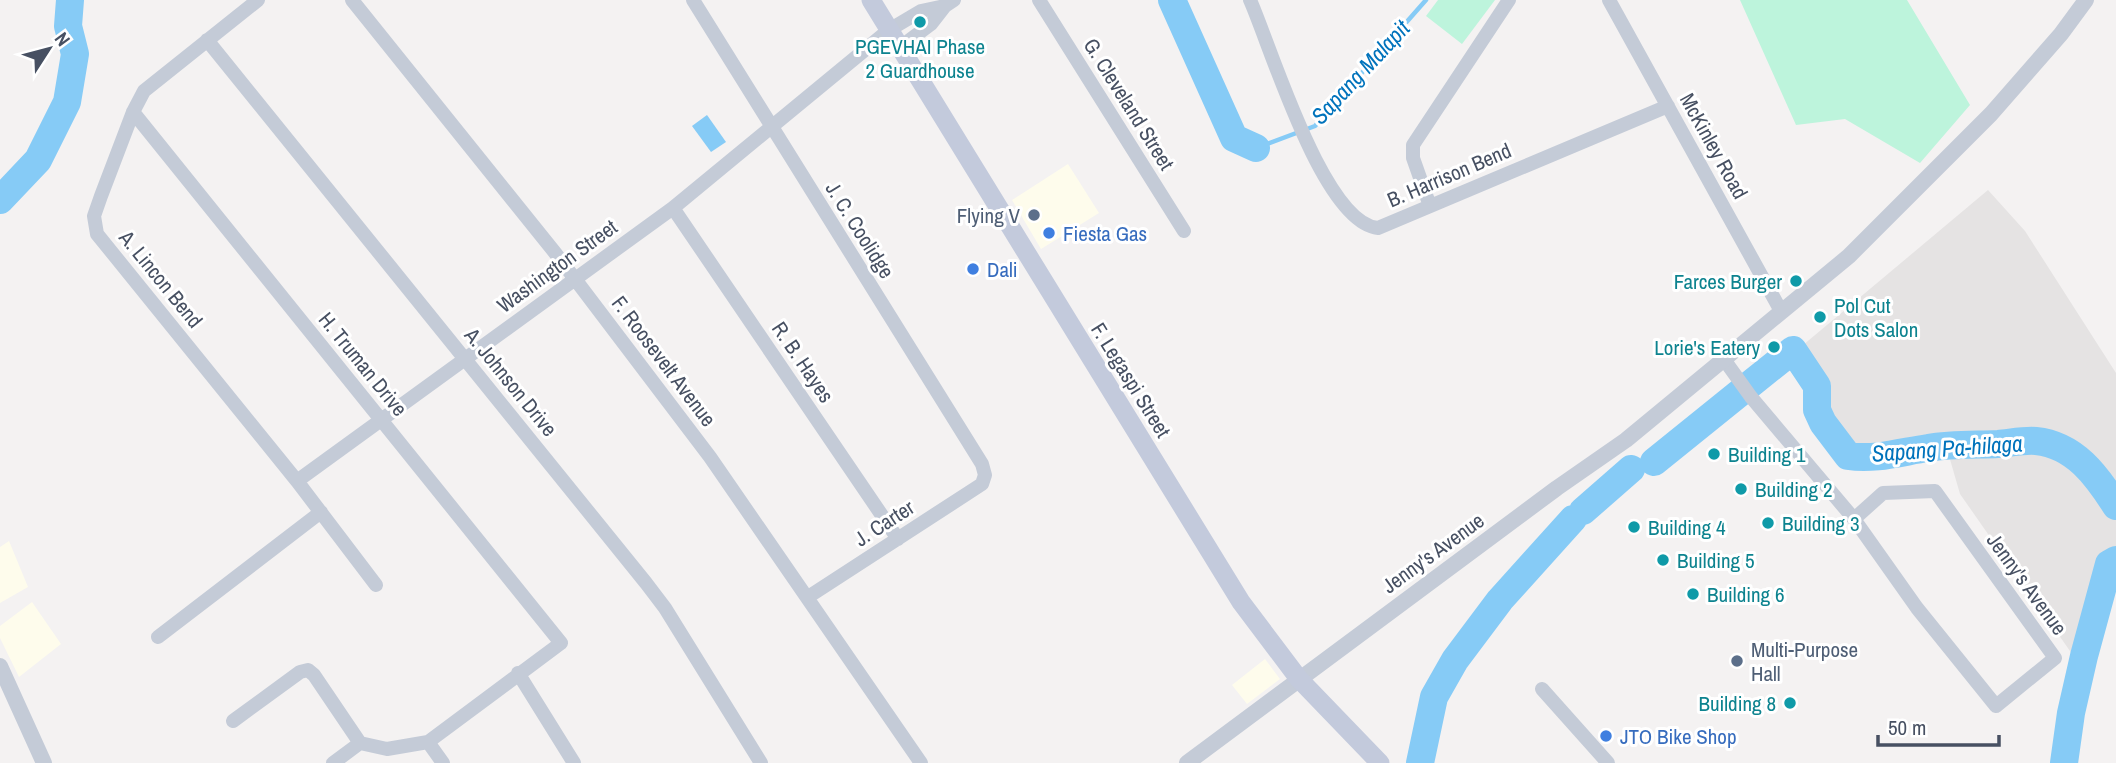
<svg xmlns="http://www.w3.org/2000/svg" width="2116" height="763" viewBox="0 0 2116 763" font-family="'Archivo Narrow',sans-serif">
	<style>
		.commercial { fill: #fefcec }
		.education { fill: #e5e3e3 }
		.green { fill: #bdf4dc }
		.water { fill: #86cbf6 }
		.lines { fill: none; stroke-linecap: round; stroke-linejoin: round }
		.stream { stroke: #86cbf6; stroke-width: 4.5 }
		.river { stroke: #86cbf6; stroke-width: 28 }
		.minor { stroke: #c4cbd7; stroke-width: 14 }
		.tertiary { stroke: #c4cbd7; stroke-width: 16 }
		.secondary { stroke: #c3cadc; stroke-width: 19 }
		.culture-dot { fill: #0f9aa8; stroke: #fff; stroke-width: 2.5 }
		.service-dot { fill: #5c6f8a; stroke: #fff; stroke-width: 2.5 }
		.shop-dot { fill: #3f7fe0; stroke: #fff; stroke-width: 2.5 }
		.labels { text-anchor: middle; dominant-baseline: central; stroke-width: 6; stroke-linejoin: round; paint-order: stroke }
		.culture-label { font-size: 21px; fill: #0d838f; stroke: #fff; text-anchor: start }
		.street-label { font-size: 21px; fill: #475062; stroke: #fff }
		.service-label { font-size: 21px; fill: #4e5e75; stroke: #fff; text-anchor: end }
		.shop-label { font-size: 21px; fill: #366cbe; stroke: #fff; text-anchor: start }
		.water-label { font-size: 23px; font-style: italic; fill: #0073bc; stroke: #fff }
	</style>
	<rect width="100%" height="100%" fill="#f4f2f2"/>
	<!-- commercial -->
	<path class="commercial" d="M1068 164 1099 213 1041 249 1012 200Z
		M9 541 28 587 0 603V547Z
		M32 602 61 644 19 677 0 638V626Z
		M1265 659 1280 679 1247 704 1232 685Z"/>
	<!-- education -->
	<path class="education" d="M1988 190 2025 231 2116 373V557L2106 564 2084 671 1960 494 1947 449 1868 465 1849 461 1816 421 1814 387 1790 356Z"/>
	<!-- green -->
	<path class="green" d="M1438 0H1495L1462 44 1426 16Z
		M1740 0H1907L1970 105 1920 163 1845 119 1796 125Z"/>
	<!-- water -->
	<path class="water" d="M707 115 726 142 711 152 692 126Z"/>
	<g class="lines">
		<!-- stream -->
		<path class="stream" d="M1256 148 1315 126 1426 0"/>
		<!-- river -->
		<path class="river" d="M1172 0 1234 138 1256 148
			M0 200 38 160 67 102 75 54 68 26 70 0
			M1748 386 1793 350 1817 386V410L1823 423 1848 456C1876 460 1901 452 1928 448 1951 444 1975 445 1998 444 2010 443 2024 440 2036 441 2075 445 2097 476 2116 506
			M1654 462 1742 391
			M1583 511 1631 469
			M1420 763 1434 697 1455 660 1500 600 1573 519
			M2064 763 2071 713 2084 656 2109 564 2116 560"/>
		<!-- minor -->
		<path class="minor" d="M258 0 144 91 133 112 101 196 94 216 97 234 297 481 376 585
			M352 0 556 254 710 457 921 763
			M693 0 982 464 985 475 982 484 808 597
			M1039 0 1184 231
			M1250 0C1271 47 1323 223 1378 228L1668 106
			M1609 0 1781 311
			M207 40 646 583 665 608 761 763
			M899 48 931 24 945 6 954 0
			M133 112 561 643 428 742 387 749 360 743 314 675 308 670 300 672 233 721
			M1430 206 1413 158V145L1509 0
			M673 208 898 539
			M1723 358 1751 397 1854 519 1917 608 1996 706 2055 658 1935 491 1883 493 1854 519
			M297 481 673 208 889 30 921 11 945 6
			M158 637 321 512
			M518 673 574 763
			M1542 689 1608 763
			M428 742 443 763
			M333 763 360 743"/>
		<!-- tertiary -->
		<path class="tertiary" d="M0 666 44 763
			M1187 763 1557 488 1626 440 1849 256 1991 114 2061 34 2086 0"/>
		<!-- secondary -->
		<path class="secondary" d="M871 0 1241 602 1299 679 1380 763"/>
	</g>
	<!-- markers -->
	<g class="culture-dot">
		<circle cx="920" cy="22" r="7"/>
		<circle cx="1796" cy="281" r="7"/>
		<circle cx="1820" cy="317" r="7"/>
		<circle cx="1774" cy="347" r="7"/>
		<circle cx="1714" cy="454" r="7"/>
		<circle cx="1741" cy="489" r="7"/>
		<circle cx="1768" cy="523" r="7"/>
		<circle cx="1634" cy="527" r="7"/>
		<circle cx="1663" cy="560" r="7"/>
		<circle cx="1693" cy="594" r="7"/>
		<circle cx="1790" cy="703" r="7"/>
	</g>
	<g class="service-dot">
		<circle cx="1034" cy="215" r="7"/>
		<circle cx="1737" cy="661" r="7"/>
	</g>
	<g class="shop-dot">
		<circle cx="1049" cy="233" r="7"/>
		<circle cx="973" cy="269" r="7"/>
		<circle cx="1606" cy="736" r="7"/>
	</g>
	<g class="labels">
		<!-- culture labels -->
		<g class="culture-label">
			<text x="920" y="46" text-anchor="middle">PGEVHAI Phase<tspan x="920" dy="24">2 Guardhouse</tspan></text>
			<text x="1782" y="281" text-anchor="end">Farces Burger</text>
			<text x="1834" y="305">Pol Cut<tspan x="1834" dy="24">Dots Salon</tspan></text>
			<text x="1760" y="347" text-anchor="end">Lorie's Eatery</text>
			<text x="1728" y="454">Building 1</text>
			<text x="1755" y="489">Building 2</text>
			<text x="1782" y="523">Building 3</text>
			<text x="1648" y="527">Building 4</text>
			<text x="1677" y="560">Building 5</text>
			<text x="1707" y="594">Building 6</text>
			<text x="1776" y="703" text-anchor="end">Building 8</text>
		</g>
		<!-- street labels -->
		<g class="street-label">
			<text transform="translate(1129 104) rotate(58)">G. Cleveland Street</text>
			<text transform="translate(1714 146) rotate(61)">McKinley Road</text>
			<text transform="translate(1449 175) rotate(-23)">B. Harrison Bend</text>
			<text transform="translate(860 230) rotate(58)">J. C. Coolidge</text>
			<text transform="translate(557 266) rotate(-36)">Washington Street</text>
			<text transform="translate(161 279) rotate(51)">A. Lincon Bend</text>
			<text transform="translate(664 361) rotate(53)">F. Roosevelt Avenue</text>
			<text transform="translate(803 362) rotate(56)">R. B. Hayes</text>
			<text transform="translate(363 364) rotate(51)">H. Truman Drive</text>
			<text transform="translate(1131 380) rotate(58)">F. Legaspi Street</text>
			<text transform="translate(511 382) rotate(51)">A. Johnson Drive</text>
			<text transform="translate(884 523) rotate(-33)">J. Carter</text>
			<text transform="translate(1433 553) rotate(-36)">Jenny's Avenue</text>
			<text transform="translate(2027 584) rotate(54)">Jenny's Avenue</text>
		</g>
		<!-- service labels -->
		<g class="service-label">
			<text x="1020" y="215">Flying V</text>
			<text x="1751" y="649" text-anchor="start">Multi-Purpose<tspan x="1751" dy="24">Hall</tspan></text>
		</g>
		<!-- shop labels -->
		<g class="shop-label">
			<text x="1063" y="233">Fiesta Gas</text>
			<text x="987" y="269">Dali</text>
			<text x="1620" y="736">JTO Bike Shop</text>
		</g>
		<!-- water labels -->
		<g class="water-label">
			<text transform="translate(1360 72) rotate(-47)">Sapang Malapit</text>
			<text transform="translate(1947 448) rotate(-4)">Sapang Pa-hilaga</text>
		</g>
	</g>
	<!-- north arrow -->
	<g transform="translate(49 49) rotate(54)" stroke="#ffffff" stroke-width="5" paint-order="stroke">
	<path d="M0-5L12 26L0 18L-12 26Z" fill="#475062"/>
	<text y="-10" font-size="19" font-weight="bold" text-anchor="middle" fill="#475062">N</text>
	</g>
	<!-- scale -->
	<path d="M1878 735v10h121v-10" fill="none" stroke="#475062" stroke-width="3.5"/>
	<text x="1888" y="735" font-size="21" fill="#475062" stroke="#ffffff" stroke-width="5" paint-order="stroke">50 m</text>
</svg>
